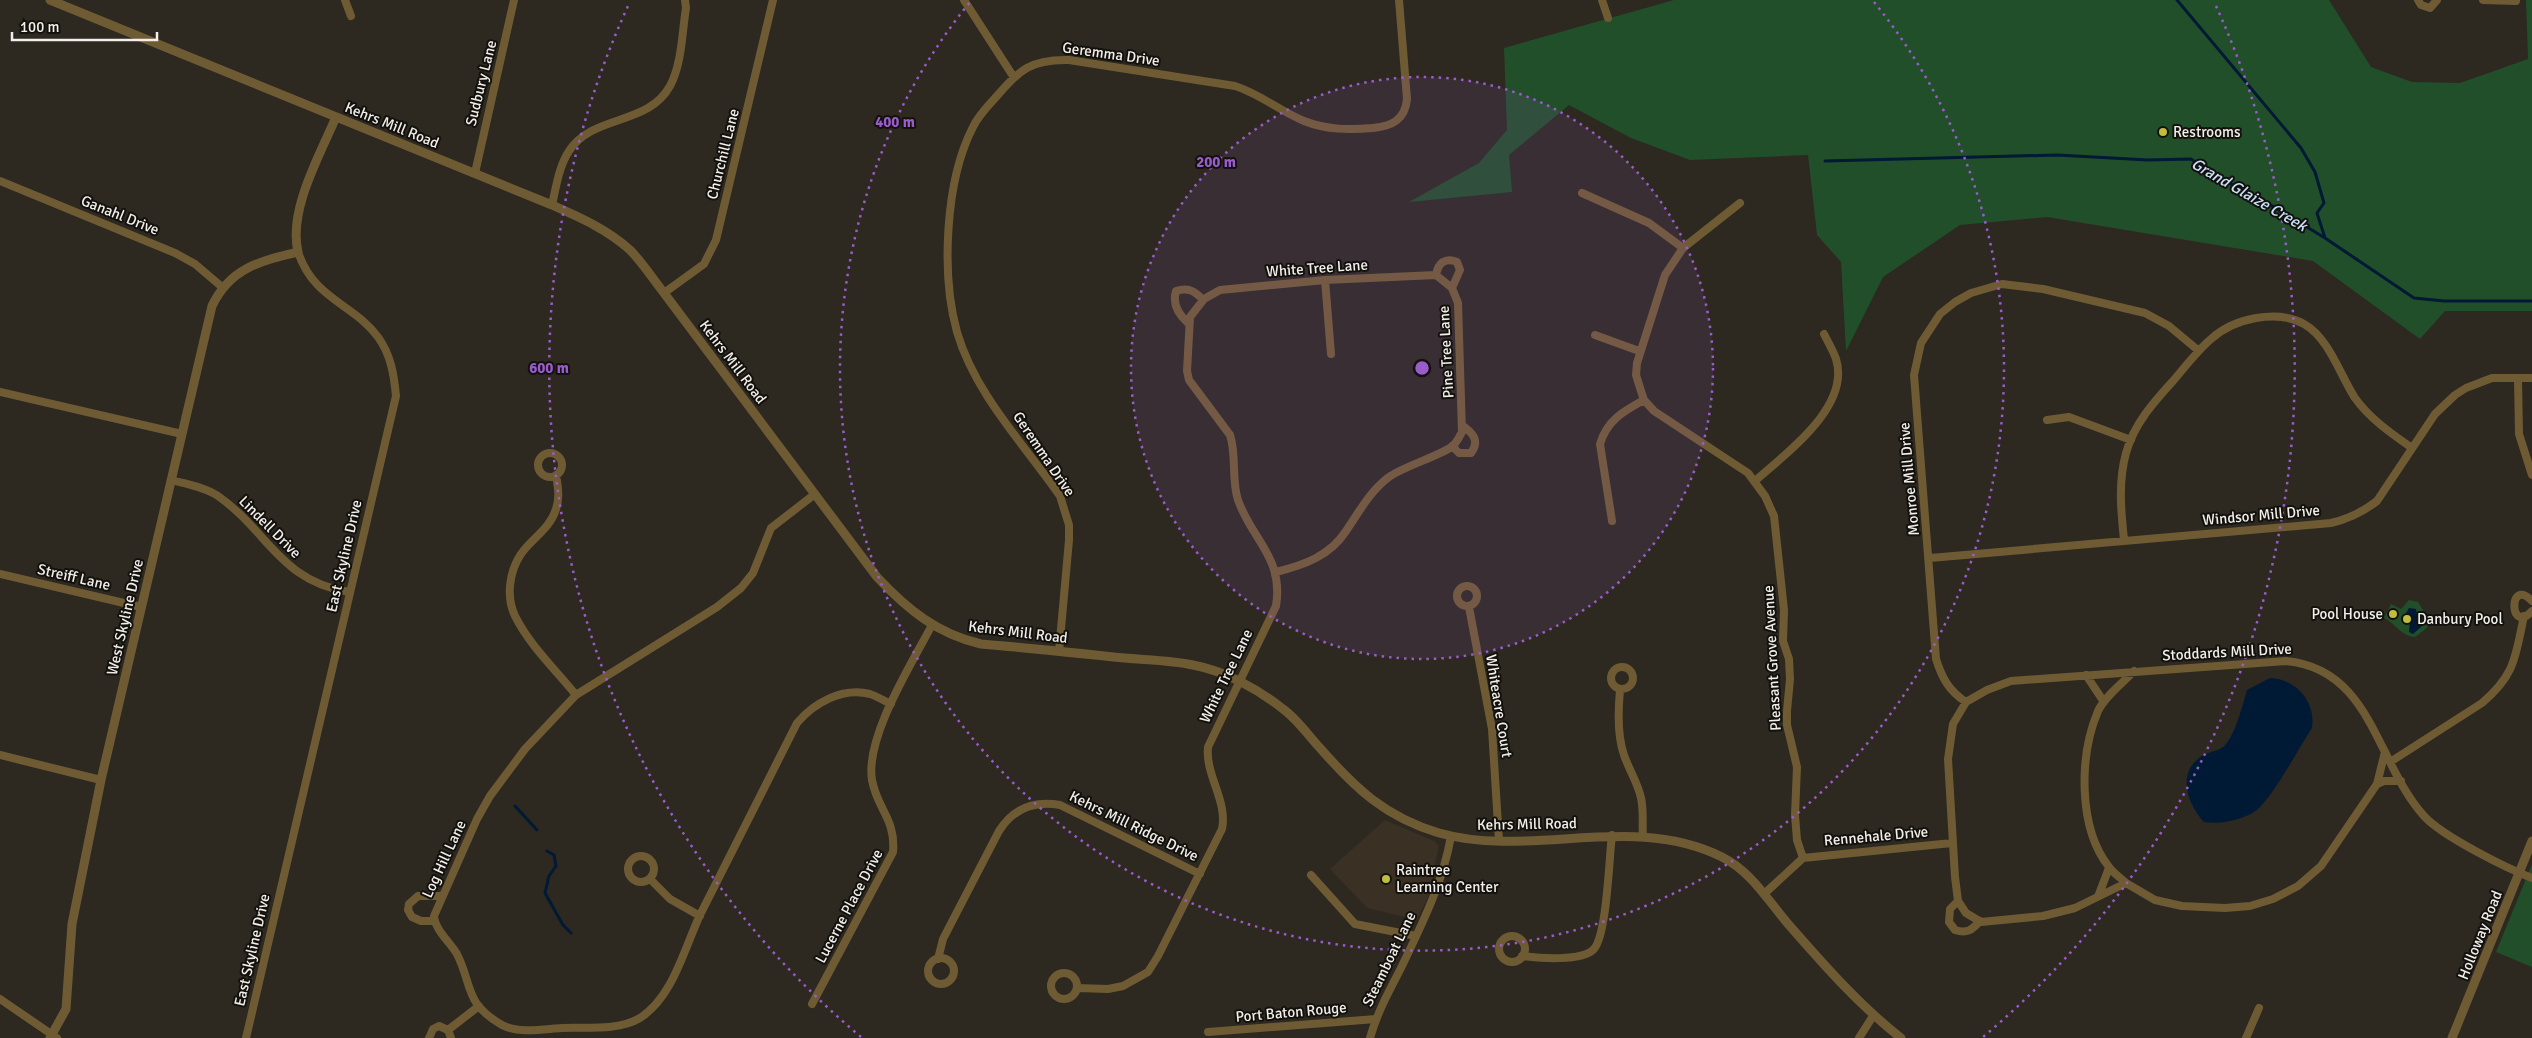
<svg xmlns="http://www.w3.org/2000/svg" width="2532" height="1038" viewBox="0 0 2532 1038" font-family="Signika,sans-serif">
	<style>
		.built { fill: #3a3023 }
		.green { fill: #214f2a }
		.water { fill: #001a35 }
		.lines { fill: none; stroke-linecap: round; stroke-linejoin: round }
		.stream { stroke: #001a35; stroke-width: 3 }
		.minor { stroke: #6f5b33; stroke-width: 8 }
		.tertiary { stroke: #6f5b33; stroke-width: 9 }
		.ring { fill: none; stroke: #995cca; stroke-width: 2.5; stroke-dasharray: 2.5 5 }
		.poi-dot { fill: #c2bd3f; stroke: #13110d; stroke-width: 2 }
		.labels { text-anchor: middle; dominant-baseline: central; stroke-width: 4; stroke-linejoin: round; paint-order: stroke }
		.street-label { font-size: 15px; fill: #f2eee9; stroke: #13110d }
		.poi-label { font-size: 15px; fill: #f2eee9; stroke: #13110d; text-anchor: start }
		.water-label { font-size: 16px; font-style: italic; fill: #c9e2fb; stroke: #13110d }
		.centre { fill: #995cca; stroke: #13110d; stroke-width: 2.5 }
		.ring-label { font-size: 15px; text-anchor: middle; font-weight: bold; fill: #995cca; stroke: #13110d; stroke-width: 4; stroke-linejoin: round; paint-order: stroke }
	</style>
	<rect width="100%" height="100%" fill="#2d2820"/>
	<!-- built -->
	<path class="built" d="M1385 820 1434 841 1439 846 1428 897 1417 920 1367 908 1330 869Z"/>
	<!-- green -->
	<path class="green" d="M1674 0H2329L2371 67 2412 82 2460 83 2528 59 2526 0H2532V311H2445L2420 339 2313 261 2047 217 1960 225 1883 277 1846 351 1841 262 1817 235 1808 155 1690 160 1631 138 1569 105 1509 155 1512 192 1409 202 1479 163 1507 130 1504 48Z
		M2409 600 2418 602 2429 620 2427 628 2415 637C2401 636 2396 624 2384 618L2391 604 2401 609Z
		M2532 864V967L2496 952Z"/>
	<!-- water -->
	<path class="water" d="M2409 608 2416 609 2417 615 2423 621 2422 626 2413 634 2409 632 2410 618 2406 613Z
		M2270 678C2296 679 2316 702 2312 728 2297 751 2279 786 2261 806 2250 819 2220 825 2204 822 2188 805 2177 775 2199 758 2206 752 2216 752 2223 747 2234 739 2243 704 2247 690Z"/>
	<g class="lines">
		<!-- stream -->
		<path class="stream" d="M2177 0 2301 148 2315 172 2324 203 2317 213 2325 238
			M1825 161 2057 155 2148 160 2191 159 2216 176 2269 204 2325 238 2414 298 2444 301H2532
			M515 806 537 830
			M547 851 554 855 556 866 549 876 545 893 563 925 571 933"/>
		<!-- minor -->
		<path class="minor" d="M345 0 351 16
			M964 0 1013 76
			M1602 0 1608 18
			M2418 0 2421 5 2430 8 2437 0
			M2483 0 2516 1
			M475 173 514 0
			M0 181 175 253 195 264 222 287
			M1582 193 1649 223 1683 248
			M1740 203 1683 248 1665 275 1637 363 1636 375 1641 391 1644 400 1654 411 1748 473 1765 496 1774 516 1784 610 1783 641 1789 659 1790 679 1787 711V725L1797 767 1795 815 1797 840 1803 858
			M552 205C556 187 559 166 569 151 593 114 648 126 670 86 682 64 682 32 686 8L685 0
			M1436 275C1438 263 1445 257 1457 262L1460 270 1452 288
			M1325 280 1331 354
			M664 293 704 264 716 240 773 0
			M1188 323C1178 314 1172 304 1176 291 1188 287 1195 291 1203 300
			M1595 335 1639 351
			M2199 351 2169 326 2145 313 2043 289 2002 284 1971 293 1955 302 1940 314 1921 343 1914 375 1936 659C1942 678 1949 691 1966 702L1953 724 1948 759 1955 877 1958 901 1966 913 1981 922 2043 916 2075 908 2126 883 2155 900 2182 906 2225 908 2250 906 2273 899 2298 886 2321 866 2377 784 2384 781H2401
			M2518 379 2519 434 2532 475
			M0 392 182 434
			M2047 420 2069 417 2131 440
			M1452 446 1459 453H1471C1480 441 1473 433 1463 426
			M538 465a12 12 0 1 1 24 0a12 12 0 1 1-24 0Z
			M556 475C558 487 560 498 556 509 550 529 532 538 521 554 509 572 506 597 515 616 530 646 556 670 576 695
			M171 480C186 484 205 487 218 496 268 531 280 581 349 592
			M1755 481C1785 454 1851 407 1836 359 1833 350 1828 342 1824 334
			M815 494 771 528 753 573 741 588 717 607 576 695 525 749 490 796 477 819 434 916C435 930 450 942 457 954 473 986 464 1003 502 1025 519 1034 544 1029 562 1028 586 1027 618 1031 640 1018 673 997 684 949 700 915 732 851 764 787 797 723 814 703 842 687 870 694 877 696 884 701 891 704
			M1612 521 1600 444C1607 420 1624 411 1644 400
			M2124 540C2121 511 2118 482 2126 453 2134 424 2153 403 2173 381 2185 367 2197 351 2211 339 2234 318 2277 309 2304 324 2329 338 2340 375 2355 398 2370 419 2392 434 2412 448
			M1930 558 2331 523C2348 519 2363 512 2377 501L2435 414 2455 395 2466 388 2492 378H2532
			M0 574 141 607
			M1457 596a10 10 0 1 1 20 0a10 10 0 1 1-20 0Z
			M2532 601C2508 576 2509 636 2532 611
			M1469 607 1492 729 1499 841
			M1059 651 1069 540V525L1060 496C1024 444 975 394 957 332 941 275 945 181 973 127 978 116 987 107 996 97 1020 70 1030 59 1069 60L1235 86C1260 94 1280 111 1304 121 1327 130 1349 130 1373 128 1392 126 1405 120 1407 99L1399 0
			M1611 678a11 11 0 1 1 22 0a11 11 0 1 1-22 0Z
			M2086 675 2104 702
			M1620 690C1618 711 1617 735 1624 755 1629 770 1638 783 1641 798 1644 811 1642 825 1643 837
			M1966 702 1987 690 2011 681 2286 661C2372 669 2376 763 2424 816 2442 836 2506 868 2532 878
			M0 755 101 780
			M2390 762 2482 703C2516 674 2515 657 2524 616
			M2377 784 2385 752
			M628 869a13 13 0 1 1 26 0a13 13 0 1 1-26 0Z
			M1311 875 1355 924 1416 936
			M650 879 670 899 700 916
			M2126 883C2121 878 2113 873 2109 867 2078 828 2079 756 2098 711 2105 696 2123 683 2134 671
			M1764 894 1803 858 1952 843
			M2099 894 2109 868
			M1958 901 1950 909 1949 922 1955 930C1967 934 1972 930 1980 921
			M434 921H421L412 917 408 910 409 904 418 896H441
			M1499 949a13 13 0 1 1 26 0a13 13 0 1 1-26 0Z
			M1522 956C1538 958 1582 962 1594 949 1607 934 1609 858 1612 835
			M928 971a13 13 0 1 1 26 0a13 13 0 1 1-26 0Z
			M938 959 943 939 999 831C1013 809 1033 800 1060 805L1200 874
			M1051 986a13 13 0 1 1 26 0a13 13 0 1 1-26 0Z
			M1077 988 1108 989 1123 986 1148 972 1158 956 1222 829C1228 801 1205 775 1208 747L1276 606C1284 558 1252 540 1238 500 1231 479 1237 456 1230 435L1189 380 1187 371 1190 317 1204 299 1220 290 1325 280 1436 275 1452 288 1458 303 1462 432C1460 436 1457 441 1454 445 1443 455 1406 465 1389 477 1370 491 1359 512 1346 531 1330 556 1304 565 1276 572
			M0 999 57 1038
			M812 1004 893 852C896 819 877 809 872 780 865 737 912 663 932 625
			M448 1030 479 1006
			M1208 1032 1376 1019
			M246 1038 396 396C394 375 391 355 378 337 353 303 314 300 298 252
			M429 1038 433 1029 439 1026 448 1030 451 1038
			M1370 1038C1377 1013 1389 991 1401 968 1421 926 1443 883 1451 836
			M1859 1038 1873 1016
			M2246 1038 2259 1008"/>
		<!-- tertiary -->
		<path class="tertiary" d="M50 0 552 205C579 217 607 229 630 250 642 262 653 279 664 293L877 577C907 609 937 634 981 644 1029 648 1076 653 1124 658 1147 660 1171 660 1193 665 1225 671 1258 689 1283 709 1297 719 1308 735 1320 748 1355 788 1385 817 1439 833 1531 859 1632 812 1722 857 1752 872 1768 901 1789 925 1824 965 1859 1005 1901 1038
			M50 1038 66 1009 72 924 101 780 212 306C230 268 260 261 298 252 288 210 320 155 336 117
			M2452 1038 2532 841"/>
	</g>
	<!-- distance rings -->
	<circle cx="1422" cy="368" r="291" fill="#995cca" fill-opacity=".12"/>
	<g class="ring">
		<circle cx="1422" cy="368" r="291"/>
		<path d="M1874 2A582 582 0 1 1 970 2"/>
		<path d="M861 1037A873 873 0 0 1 628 6M2216 6A873 873 0 0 1 1983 1037"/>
	</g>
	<!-- markers -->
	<g class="poi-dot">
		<circle cx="2163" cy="132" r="5"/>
		<circle cx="2393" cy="614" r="5"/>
		<circle cx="2407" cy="619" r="5"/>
		<circle cx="1386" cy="879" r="5"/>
	</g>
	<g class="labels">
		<!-- street labels -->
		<g class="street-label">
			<text transform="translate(1111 54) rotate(8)">Geremma Drive</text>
			<text transform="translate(481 83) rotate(-76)">Sudbury Lane</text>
			<text transform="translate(392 125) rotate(22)">Kehrs Mill Road</text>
			<text transform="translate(723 154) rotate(-76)">Churchill Lane</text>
			<text transform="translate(120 215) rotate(22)">Ganahl Drive</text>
			<text transform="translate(1317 268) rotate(-4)">White Tree Lane</text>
			<text transform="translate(1446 352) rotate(-93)">Pine Tree Lane</text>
			<text transform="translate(733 362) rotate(53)">Kehrs Mill Road</text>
			<text transform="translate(1044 454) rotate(56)">Geremma Drive</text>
			<text transform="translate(1909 479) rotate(-95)">Monroe Mill Drive</text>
			<text transform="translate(2261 515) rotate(-5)">Windsor Mill Drive</text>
			<text transform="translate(270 527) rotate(45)">Lindell Drive</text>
			<text transform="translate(344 556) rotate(-77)">East Skyline Drive</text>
			<text transform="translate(74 577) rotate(13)">Streiff Lane</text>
			<text transform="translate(125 617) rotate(-77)">West Skyline Drive</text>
			<text transform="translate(1018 632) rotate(7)">Kehrs Mill Road</text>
			<text transform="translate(2227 652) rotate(-3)">Stoddards Mill Drive</text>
			<text transform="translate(1772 658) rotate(-93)">Pleasant Grove Avenue</text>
			<text transform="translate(1226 676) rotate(-64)">White Tree Lane</text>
			<text transform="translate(1499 706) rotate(81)">Whiteacre Court</text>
			<text transform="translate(1527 824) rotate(-1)">Kehrs Mill Road</text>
			<text transform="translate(1134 826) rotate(26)">Kehrs Mill Ridge Drive</text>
			<text transform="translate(1876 836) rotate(-5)">Rennehale Drive</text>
			<text transform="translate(444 859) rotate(-65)">Log Hill Lane</text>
			<text transform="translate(849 906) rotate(-62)">Lucerne Place Drive</text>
			<text transform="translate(2480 935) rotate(-68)">Holloway Road</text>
			<text transform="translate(252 950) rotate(-77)">East Skyline Drive</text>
			<text transform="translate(1389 959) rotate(-64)">Steamboat Lane</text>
			<text transform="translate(1291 1012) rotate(-5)">Port Baton Rouge</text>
		</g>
		<!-- poi labels -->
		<g class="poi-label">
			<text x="2173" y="132">Restrooms</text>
			<text x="2383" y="614" text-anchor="end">Pool House</text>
			<text x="2417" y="619">Danbury Pool</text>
			<text x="1396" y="870">Raintree<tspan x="1396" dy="17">Learning Center</tspan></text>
		</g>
		<!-- water labels -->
		<g class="water-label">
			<text transform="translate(2249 195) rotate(30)">Grand Glaize Creek</text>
		</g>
	</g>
	<circle cx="1422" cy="368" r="8" class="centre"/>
	<g class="ring-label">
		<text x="895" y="127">400 m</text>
		<text x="1216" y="167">200 m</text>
		<text x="549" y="373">600 m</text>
	</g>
	<!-- scale -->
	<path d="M12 32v8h145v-8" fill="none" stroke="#f2eee9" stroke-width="2.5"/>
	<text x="20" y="32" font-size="15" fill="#f2eee9" stroke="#13110d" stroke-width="4" paint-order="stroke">100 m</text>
</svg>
